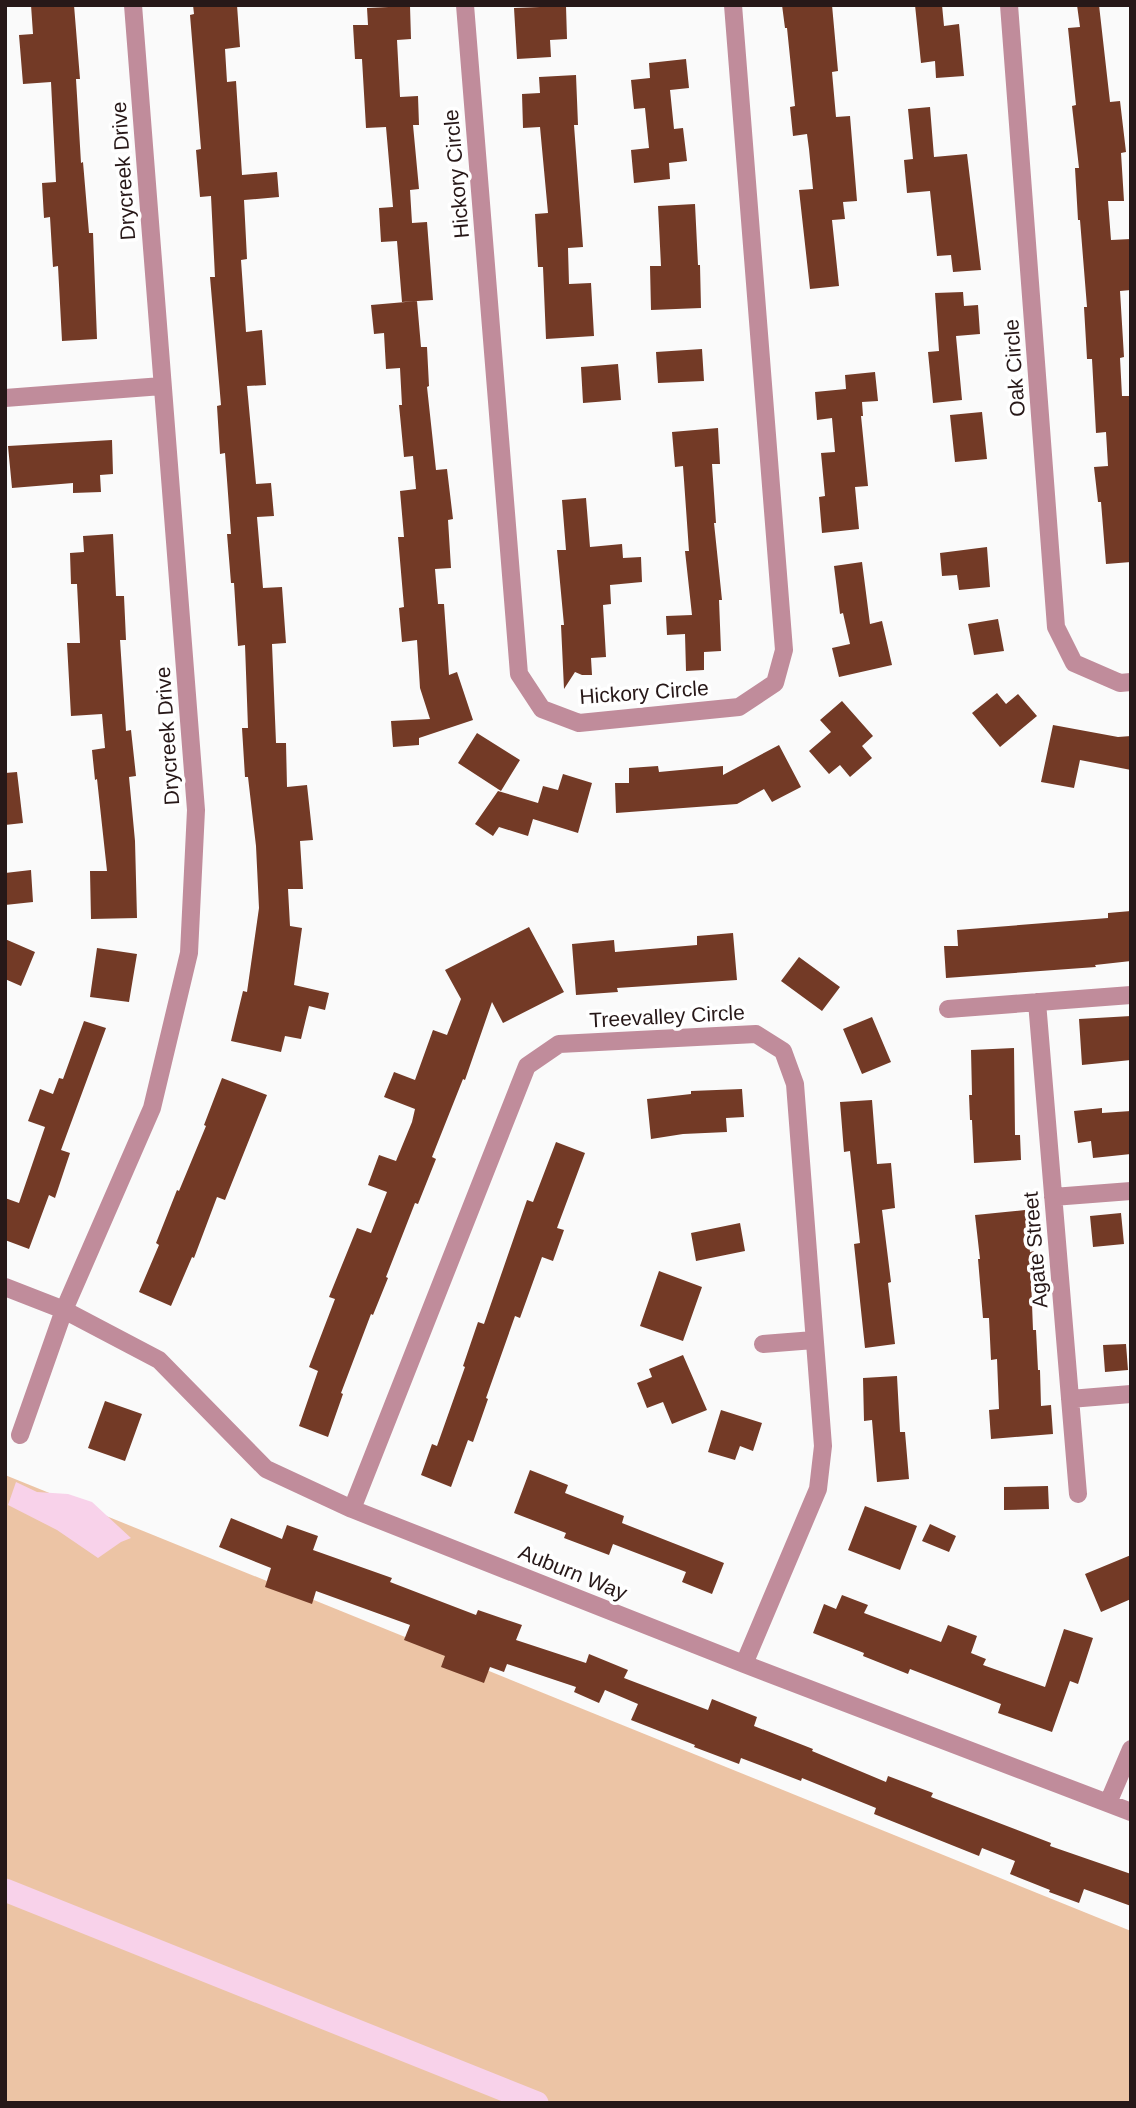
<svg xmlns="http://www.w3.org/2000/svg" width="1136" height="2108" viewBox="0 0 1136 2108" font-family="Helvetica,sans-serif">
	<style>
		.green { fill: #ecc4a5 }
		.water { fill: #f8d2ea }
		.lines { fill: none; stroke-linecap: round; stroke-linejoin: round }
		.canal { stroke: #f8d2ea; stroke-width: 23 }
		.building { fill: #733a26 }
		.minor { stroke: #c08c9b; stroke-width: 18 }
		.labels { text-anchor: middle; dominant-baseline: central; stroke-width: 7; stroke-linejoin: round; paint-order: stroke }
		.street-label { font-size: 21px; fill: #271818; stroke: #fff }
	</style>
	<rect width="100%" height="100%" fill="#fafafa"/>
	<!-- green -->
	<path class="green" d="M5 1475 1131 1931V2103H5Z"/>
	<!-- water -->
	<path class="water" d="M16 1482 37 1492 68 1494 92 1502 131 1538 121 1542 98 1558 57 1530 8 1505Z"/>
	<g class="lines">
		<!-- canal -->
		<path class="canal" d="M5 1890 537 2103"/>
	</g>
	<!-- building -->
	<path class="building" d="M31 5H74L80 79H76L81 163 83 162 89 233H93L97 339 62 341 58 266 53 267 50 217 44 218 42 183 56 182 51 82 23 84 19 35 33 34Z
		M193 5H237L240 47 225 49 227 82 236 81 242 175 277 172 279 197 244 200 247 259 241 260 246 332 262 330 266 385 247 386 256 484 271 483 274 516 257 517 263 588 282 587 286 643 272 644 276 743H286L287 787 307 785 313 840 300 841 303 889H288L290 926 302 928 294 985 329 993 325 1010 309 1006 301 1039 285 1036 281 1052 231 1041 243 991 247 992 259 908 256 846 248 777H245L242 728H248L245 645 238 646 234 583H231L227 534H231L225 453 220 454 217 406 221 405 210 277H215L211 196 200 197 196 150 201 149 190 15 194 14Z
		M782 5H832L838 71 832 72 836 117 850 116 857 201 843 202 845 219 832 220 839 286 810 289 799 190 813 189 809 149 807 134 793 136 790 107 795 106 787 28H785Z
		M915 5H942L944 26 959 24 964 76 936 78 935 61 921 63Z
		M1077 5H1099L1110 102 1120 101 1126 152 1121 153 1124 201H1108L1111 240 1131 239V290L1120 291 1124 357 1120 358 1122 396H1131V562L1106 564 1101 502H1098L1094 467 1108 466 1106 432 1096 433 1092 359H1087L1084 307H1087L1080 220H1078L1075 168H1079L1072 106 1076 105 1068 28 1080 27Z
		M410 6 411 39 397 40 400 97 418 96 419 125H413L419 189 410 190 412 223 427 222 433 300 402 302 397 241 381 242 379 208 393 207 386 127 366 128 362 59H355L353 25H368L367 8Z
		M566 6 567 39 550 40 551 57 517 59 514 8Z
		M686 59 689 88 670 90 674 129 683 128 687 161 669 163 670 179 634 183 631 150 649 148 645 108 634 109 631 80 650 78 649 63Z
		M576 75 578 125H574L583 247 568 248 569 284 591 283 594 336 546 339 543 267H538L535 214 548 213 540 127 523 128 522 94 540 93 539 77Z
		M930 107 934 157 967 154 981 270 953 272 951 255 937 256 930 191 907 193 904 160 913 159 908 109Z
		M695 204 698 265H700L701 308 651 310 650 266H661L658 206Z
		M963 292 964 306 978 305 980 334 956 336 962 400 933 403 928 352 939 351 935 293Z
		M417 301 421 347H427L429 386 427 387 436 470 447 469 453 519 448 520 451 568 435 569 438 604H444L449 675 457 672 473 720 419 738V745L393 747 391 721 430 719 420 688 417 640 402 642 399 608 404 607 398 537H404L400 491 416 489 413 456 404 457 399 405H402L400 368 386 369 384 333 374 334 371 305Z
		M702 349 704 381 658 383 656 352Z
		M618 364 621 400 583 403 581 367Z
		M875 372 878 401 862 402 863 416H861L868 486 855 487 859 529 822 533 819 497 825 496 821 453 835 452 832 418 817 420 815 392 846 389 845 375Z
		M982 412 987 459 955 462 950 415Z
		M718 428 720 464H712L716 523H714L722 600H719L721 651 704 652V670L686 671 685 634 667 635 666 616 692 615 685 551H689L683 466 675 467 672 432Z
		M112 440 113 474 100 475 101 492 73 493V483L12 488 8 446Z
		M586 498 590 547 622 544 623 558 641 557 642 582 610 585 611 604 603 605 606 657 591 658 592 675H582L575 672 564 689 561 625H564L557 550H566L562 500Z
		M113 534 116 596H124L126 640H120L126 731 131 730 136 776 129 777 135 841 137 918 91 919 90 871H107L97 779 95 780 92 750 105 748 102 714 71 716 67 643H80L77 584H71L70 553 84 552 83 536Z
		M987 547 990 587 959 590 957 575 942 576 940 553Z
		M862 562 870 624 882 621 892 665 839 677 832 648 850 644 843 613 840 614 834 566Z
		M998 619 1004 651 974 655 968 624Z
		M997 693 1006 704 1018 694 1037 716 1000 747 972 713Z
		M842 701 873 736 862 746 872 758 850 777 840 765 829 774 809 751 831 732 820 720Z
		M1053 725 1118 737 1131 736V770L1080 760 1074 788 1041 782Z
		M477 733 520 760 501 791 458 763Z
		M779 745 801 787 772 802 764 789 737 804 616 813 615 783H629V768L658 766 659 772 723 766V775Z
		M17 772 23 823 5 825V773Z
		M563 774 592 783 578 833 533 819 528 836 499 827 493 836 475 824 498 791 538 803 543 786 558 790Z
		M31 870 33 902 5 905V873Z
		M1131 911V961L1095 965 1096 967 946 978 944 946H958L957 930 1108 918V913Z
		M529 927 564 992 503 1023 492 1002 465 1080 463 1079 432 1157 436 1159 418 1204 415 1203 386 1277 388 1278 373 1315 371 1314 341 1393 343 1394 328 1437 299 1426 318 1371 309 1367 335 1299 329 1297 357 1228 371 1233 387 1192 368 1185 379 1155 396 1161 412 1122 415 1109 384 1097 394 1072 415 1080 433 1030 447 1035 461 999 445 970Z
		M733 933 737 980 617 988 618 992 576 995 572 944 614 940 615 952 697 945V936Z
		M5 939 35 952 21 986 5 979Z
		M97 948 137 954 129 1002 90 997Z
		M799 957 840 987 822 1011 781 981Z
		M1131 1016V1060L1082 1065 1079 1019Z
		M872 1017 891 1062 862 1074 843 1029Z
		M84 1021 106 1028 61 1150 70 1153 55 1198 49 1195 29 1249 5 1240V1198L19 1203 45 1127 28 1121 40 1089 53 1094 59 1078 63 1079Z
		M1014 1048 1015 1135H1020L1021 1160 974 1163 972 1120H970L969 1095H972L971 1050Z
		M222 1078 267 1095 225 1200 217 1197 194 1258 192 1257 171 1306 139 1292 159 1245 156 1243 177 1190 179 1191 206 1126 204 1125Z
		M742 1089 744 1117 726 1118 727 1132 683 1134 651 1139 647 1099 691 1094V1091Z
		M872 1100 877 1164 891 1163 895 1208 882 1210 891 1282 888 1283 895 1344 865 1348 854 1244 860 1243 850 1151 844 1152 840 1102Z
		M1102 1108V1113L1131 1111V1154L1093 1158 1091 1141 1078 1143 1074 1111Z
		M556 1142 585 1153 557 1228 564 1230 553 1261 542 1257 520 1318 515 1316 486 1398 488 1399 473 1442 468 1440 451 1487 421 1475 432 1444 437 1446 465 1367 463 1366 478 1322 484 1324 527 1200 533 1202Z
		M1025 1210 1030 1252 1034 1251 1037 1277 1031 1278 1033 1330H1036L1038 1370H1040L1041 1406 1051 1405 1053 1434 991 1439 989 1410 999 1409 997 1359 991 1360 989 1318H983L978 1259H980L975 1215Z
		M1121 1213 1124 1244 1093 1247 1090 1216Z
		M740 1223 745 1251 696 1261 691 1233Z
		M659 1271 702 1287 683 1341 640 1326Z
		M1126 1344 1128 1370 1105 1372 1103 1345Z
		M683 1355 707 1410 672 1424 663 1402 647 1408 637 1383 652 1377 649 1369Z
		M897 1376 900 1432H905L909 1479 877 1482 872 1420 864 1421 863 1378Z
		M105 1401 142 1414 125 1461 88 1448Z
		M721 1410 762 1423 753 1451 740 1446 735 1460 708 1452Z
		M530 1470 568 1485 565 1493 624 1516 622 1523 724 1563 712 1594 682 1582 686 1572 613 1544 609 1555 564 1538 566 1533 514 1513Z
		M1048 1486 1049 1509 1004 1510V1487Z
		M865 1506 917 1526 900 1570 848 1550Z
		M231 1518 282 1539 287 1525 318 1536 313 1550 392 1578 390 1582 476 1615 478 1610 522 1625 516 1640 586 1663 589 1654 628 1670 624 1678 708 1710 712 1699 757 1717 754 1726 813 1749 812 1751 886 1782 888 1776 933 1793 931 1797 1051 1843 1050 1846 1131 1874V1906L1084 1889 1079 1903 1049 1892 1050 1890 1010 1874 1015 1861 982 1848 979 1856 874 1814 876 1808 802 1778 801 1781 741 1758 739 1764 694 1747 695 1745 631 1720 638 1704 605 1690 599 1703 574 1692 576 1687 507 1664 504 1672 490 1667 484 1683 441 1667 445 1656 404 1640 410 1625 316 1591 312 1604 265 1587 271 1568 219 1547Z
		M930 1524 956 1536 949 1552 922 1541Z
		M1131 1555V1599L1101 1612 1085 1574Z
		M842 1595 868 1605 864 1613 941 1642 948 1625 977 1636 971 1653 986 1659 983 1665 1045 1687 1064 1629 1093 1638 1078 1684 1070 1681 1052 1732 998 1713 1001 1704 910 1669 908 1674 863 1656 864 1653 813 1633 824 1604 836 1609Z"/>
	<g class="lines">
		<!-- minor -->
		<path class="minor" d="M465 5 519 674 542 709 579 723 739 707 775 683 784 650 733 5
			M1009 5 1056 627 1074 663 1120 683 1131 682
			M5 398 162 386
			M1037 1002 1078 1494
			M948 1009 1131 995
			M1053 1197 1131 1191
			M5 1287 64 1310 159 1360 266 1469 352 1509 744 1664 1131 1812
			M763 1344 814 1340
			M1070 1399 1131 1394
			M20 1435 64 1310 152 1108 189 953 196 810 133 5
			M352 1509 527 1066 559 1044 756 1034 783 1051 795 1084 823 1446 818 1489 744 1664
			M1108 1803 1131 1749"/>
	</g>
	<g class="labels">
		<!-- street labels -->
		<g class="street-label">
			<text transform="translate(123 171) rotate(-94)">Drycreek Drive</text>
			<text transform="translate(456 174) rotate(-95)">Hickory Circle</text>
			<text transform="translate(1014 368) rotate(-94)">Oak Circle</text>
			<text transform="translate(644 692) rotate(-4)">Hickory Circle</text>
			<text transform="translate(167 736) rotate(-94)">Drycreek Drive</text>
			<text transform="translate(667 1016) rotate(-3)">Treevalley Circle</text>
			<text transform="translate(1035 1250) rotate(-95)">Agate Street</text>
			<text transform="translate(573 1572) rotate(22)">Auburn Way</text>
		</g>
	</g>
	<!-- border -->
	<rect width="1136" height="2108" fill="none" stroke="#271818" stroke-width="14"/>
</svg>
